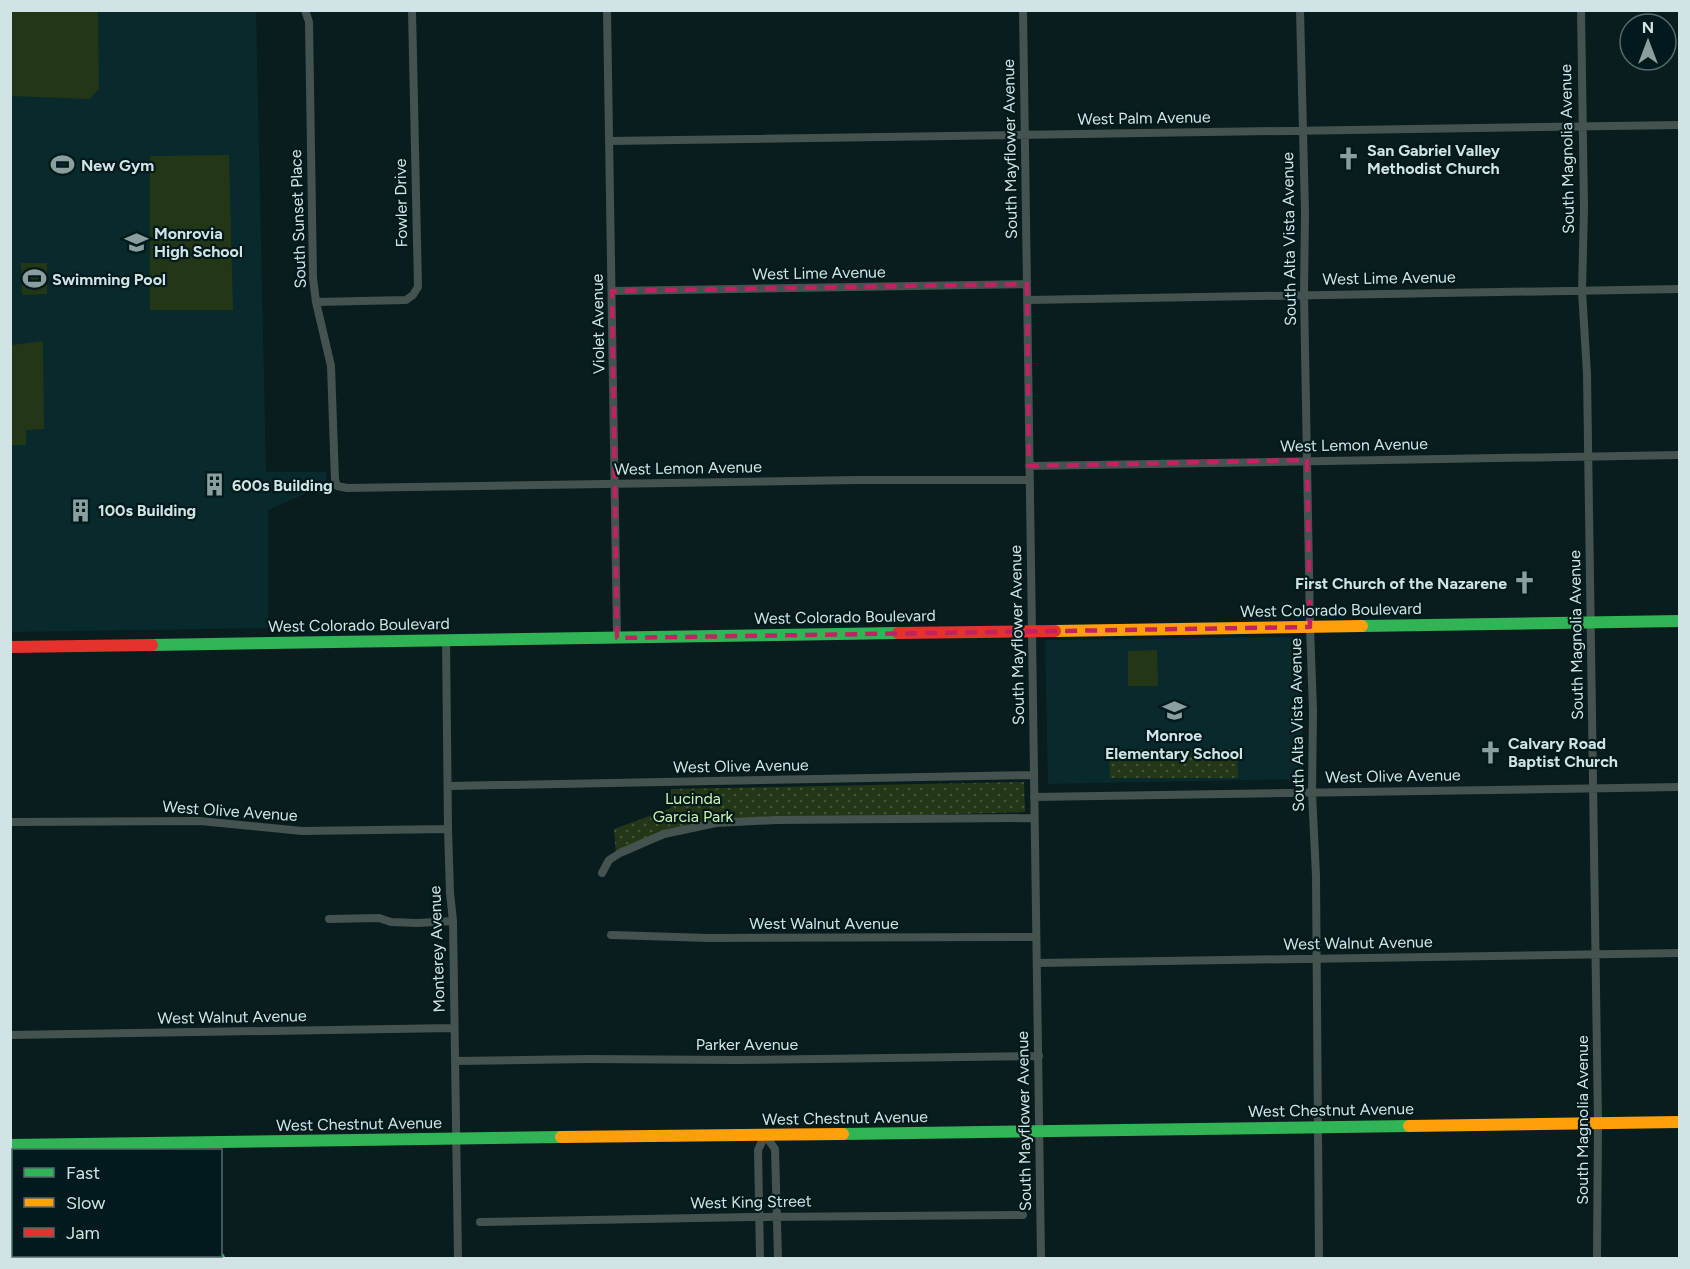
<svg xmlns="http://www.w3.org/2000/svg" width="1690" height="1269" viewBox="0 0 1690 1269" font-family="Figtree,sans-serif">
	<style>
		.built { fill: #082a2d }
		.grass { fill: url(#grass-dots) }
		.garden { fill: #233717 }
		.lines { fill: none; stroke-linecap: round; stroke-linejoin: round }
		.street { stroke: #44534f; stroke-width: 8 }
		.fast { stroke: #30b455; stroke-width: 12 }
		.slow { stroke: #ff9f0a; stroke-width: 12 }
		.jam { stroke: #e5322d; stroke-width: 12 }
		.marked { fill: none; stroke: #c32262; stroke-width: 4.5; stroke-dasharray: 12 8; stroke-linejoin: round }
		.labels { text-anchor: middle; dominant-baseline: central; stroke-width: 4.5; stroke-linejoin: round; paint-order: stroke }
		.street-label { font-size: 16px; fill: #d1e3e5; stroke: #011a1c }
		.poi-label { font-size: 16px; font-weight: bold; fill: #d1e3e5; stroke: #011a1c; text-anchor: start }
		.park-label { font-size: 16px; fill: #cbf2b0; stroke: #011a1c }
	</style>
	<defs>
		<pattern id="grass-dots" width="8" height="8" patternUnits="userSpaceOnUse" patternTransform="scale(1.5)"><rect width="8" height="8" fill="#233717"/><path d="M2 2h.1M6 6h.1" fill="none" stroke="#425439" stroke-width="1.8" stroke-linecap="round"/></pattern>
	</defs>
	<rect width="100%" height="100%" fill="#091d1f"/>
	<!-- built -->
	<path class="built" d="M10 11H256L266 472H326L327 484 268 510V628L11 632Z
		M1302 637 1303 779 1048 784 1045 640Z"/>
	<!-- grass -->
	<path class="grass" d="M1109 749H1237L1238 778H1110Z
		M1024 782 1025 812 716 821 616 854 614 829 671 808V789Z"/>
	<!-- garden -->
	<path class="garden" d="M11 10 98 11 99 89 90 99 11 96Z
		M229 155 233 310H150V156Z
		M21 263H47V294L22 295Z
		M43 341 44 429 26 430V445H11V345Z
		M1157 650 1158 686H1128V651Z"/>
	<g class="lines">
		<!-- street -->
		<path class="street" d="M305 10 309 22 313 278 316 302 331 366 335 480 337 486 347 488 857 480H1029
			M607 10 617 638
			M1023 10 1041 1258
			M1300 10 1305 212 1304 294 1310 627 1313 710 1312 793 1316 876 1319 1258
			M1581 10 1584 208 1582 291 1587 374 1598 1123 1597 1258
			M610 141 1680 125
			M612 291 1027 284
			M1027 300 1680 289
			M316 302 406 300 413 295 418 287 412 10
			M1029 466 1680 455
			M446 639 448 829 450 893 453 921 458 1258
			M449 786 1034 775
			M1034 797 1680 787
			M10 822 200 821 302 831 448 829
			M602 873 609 860 620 853 643 843 664 834 716 823 776 820 1034 818
			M329 919 379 918 391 922 417 923 453 921
			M611 935 709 938 1036 937
			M1037 963 1680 953
			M10 1035 454 1028
			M455 1061 588 1059 736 1060 1039 1056
			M480 1222 752 1217 1023 1215
			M760 1258 758 1150 765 1135 775 1149 778 1258"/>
		<!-- fast -->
		<path class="fast" d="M1362 626 1680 621
			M152 645 898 633
			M843 1134 1409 1126
			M10 1145 561 1137
			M10 1238 14 1239
			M189 1256 195 1258
			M216 1256 219 1258
			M134 1258 139 1256"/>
		<!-- slow -->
		<path class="slow" d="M1055 631 1362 626
			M1409 1126 1680 1122
			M561 1137 843 1134"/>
		<!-- jam -->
		<path class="jam" d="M898 633 1055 631
			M10 647 152 645"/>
	</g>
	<!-- marked area -->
	<path class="marked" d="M1027 284 1029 466 1307 460 1310 627 617 638 612 291Z"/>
	<!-- icons -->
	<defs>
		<symbol id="church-bare" viewBox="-9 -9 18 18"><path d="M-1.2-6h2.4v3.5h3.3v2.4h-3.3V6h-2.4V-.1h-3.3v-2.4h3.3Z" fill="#8b9ea0" stroke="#011a1c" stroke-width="2.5" paint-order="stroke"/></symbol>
		<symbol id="stadium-bare" viewBox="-9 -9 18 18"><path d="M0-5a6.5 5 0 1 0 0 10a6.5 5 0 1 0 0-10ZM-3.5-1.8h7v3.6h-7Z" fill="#8b9ea0" stroke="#011a1c" stroke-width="2.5" paint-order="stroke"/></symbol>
		<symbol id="school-bare" viewBox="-9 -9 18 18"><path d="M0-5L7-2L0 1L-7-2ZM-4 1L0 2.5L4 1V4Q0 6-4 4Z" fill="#8b9ea0" stroke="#011a1c" stroke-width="2.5" paint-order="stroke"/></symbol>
		<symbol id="building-bare" viewBox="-9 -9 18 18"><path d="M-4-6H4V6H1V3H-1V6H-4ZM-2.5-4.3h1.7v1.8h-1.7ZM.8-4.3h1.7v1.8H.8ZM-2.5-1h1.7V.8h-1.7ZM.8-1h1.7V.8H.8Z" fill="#8b9ea0" stroke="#011a1c" stroke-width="2.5" paint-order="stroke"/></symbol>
	</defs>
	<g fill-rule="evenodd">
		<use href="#church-bare" x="1332" y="142" width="33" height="33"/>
		<use href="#stadium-bare" x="46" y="148" width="33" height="33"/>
		<use href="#school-bare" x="120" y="226" width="33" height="33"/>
		<use href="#stadium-bare" x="18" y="262" width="33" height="33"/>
		<use href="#building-bare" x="198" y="468" width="33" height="33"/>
		<use href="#building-bare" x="64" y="494" width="33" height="33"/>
		<use href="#church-bare" x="1508" y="566" width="33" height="33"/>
		<use href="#school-bare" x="1158" y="694" width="33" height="33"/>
		<use href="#church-bare" x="1474" y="736" width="33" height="33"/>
	</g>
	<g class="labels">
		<!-- street labels -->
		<g class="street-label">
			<text transform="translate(1144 118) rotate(-1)">West Palm Avenue</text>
			<text transform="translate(1010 149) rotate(-91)">South Mayflower Avenue</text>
			<text transform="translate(1567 149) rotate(-91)">South Magnolia Avenue</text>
			<text transform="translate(401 203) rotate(-91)">Fowler Drive</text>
			<text transform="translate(298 219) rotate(-92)">South Sunset Place</text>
			<text transform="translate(1289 239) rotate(-91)">South Alta Vista Avenue</text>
			<text transform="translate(819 273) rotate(-1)">West Lime Avenue</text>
			<text transform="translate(1389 278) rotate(-1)">West Lime Avenue</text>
			<text transform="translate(598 324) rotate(-91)">Violet Avenue</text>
			<text transform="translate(1354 445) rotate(-1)">West Lemon Avenue</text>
			<text transform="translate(688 468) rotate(-1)">West Lemon Avenue</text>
			<text transform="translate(1331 610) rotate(-1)">West Colorado Boulevard</text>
			<text transform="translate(845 617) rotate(-1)">West Colorado Boulevard</text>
			<text transform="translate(359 625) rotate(-1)">West Colorado Boulevard</text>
			<text transform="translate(1017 635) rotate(-91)">South Mayflower Avenue</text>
			<text transform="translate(1576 635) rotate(-91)">South Magnolia Avenue</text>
			<text transform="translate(1297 725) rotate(-91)">South Alta Vista Avenue</text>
			<text transform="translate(741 766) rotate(-1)">West Olive Avenue</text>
			<text transform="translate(1393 776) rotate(-1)">West Olive Avenue</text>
			<text transform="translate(230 811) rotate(4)">West Olive Avenue</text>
			<text x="824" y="923">West Walnut Avenue</text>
			<text transform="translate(1358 943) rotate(-1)">West Walnut Avenue</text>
			<text transform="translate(437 949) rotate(-92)">Monterey Avenue</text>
			<text transform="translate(232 1017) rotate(-1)">West Walnut Avenue</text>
			<text x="747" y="1044">Parker Avenue</text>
			<text transform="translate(1331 1110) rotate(-1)">West Chestnut Avenue</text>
			<text transform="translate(845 1118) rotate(-1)">West Chestnut Avenue</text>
			<text transform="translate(1582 1120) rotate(-90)">South Magnolia Avenue</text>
			<text transform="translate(1024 1121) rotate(-91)">South Mayflower Avenue</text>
			<text transform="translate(359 1124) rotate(-1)">West Chestnut Avenue</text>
			<text transform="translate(751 1202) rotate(-1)">West King Street</text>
		</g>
		<!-- poi labels -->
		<g class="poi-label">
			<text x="1367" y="150">San Gabriel Valley<tspan x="1367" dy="18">Methodist Church</tspan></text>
			<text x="81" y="165">New Gym</text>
			<text x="154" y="233">Monrovia<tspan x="154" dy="18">High School</tspan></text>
			<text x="52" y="279">Swimming Pool</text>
			<text x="232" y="485">600s Building</text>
			<text x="98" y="510">100s Building</text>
			<text x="1507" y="583" text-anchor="end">First Church of the Nazarene</text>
			<text x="1174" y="735" text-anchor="middle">Monroe<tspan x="1174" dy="18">Elementary School</tspan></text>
			<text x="1508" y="743">Calvary Road<tspan x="1508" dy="18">Baptist Church</tspan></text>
		</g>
		<!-- park labels -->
		<g class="park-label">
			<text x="693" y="798">Lucinda<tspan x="693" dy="18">Garcia Park</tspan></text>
		</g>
	</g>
	<!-- border -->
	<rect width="1690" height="1269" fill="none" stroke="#d1e3e5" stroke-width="24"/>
	<!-- legend -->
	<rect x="12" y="1149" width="210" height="108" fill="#011a1c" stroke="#546a6c" stroke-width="1.5"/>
	<rect x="24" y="1168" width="30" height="9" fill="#30b455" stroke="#546a6c" stroke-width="1.5"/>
	<text x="66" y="1179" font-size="18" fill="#d1e3e5">Fast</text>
	<rect x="24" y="1198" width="30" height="9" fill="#ff9f0a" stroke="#546a6c" stroke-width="1.5"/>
	<text x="66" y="1209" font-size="18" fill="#d1e3e5">Slow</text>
	<rect x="24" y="1228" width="30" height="9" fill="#e5322d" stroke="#546a6c" stroke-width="1.5"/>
	<text x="66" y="1239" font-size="18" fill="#d1e3e5">Jam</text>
	<!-- north arrow -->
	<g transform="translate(1648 42)"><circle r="28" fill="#011a1c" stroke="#546a6c" stroke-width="1.5"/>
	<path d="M0-4.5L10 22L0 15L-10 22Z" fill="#8b9ea0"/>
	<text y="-9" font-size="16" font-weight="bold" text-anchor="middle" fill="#d1e3e5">N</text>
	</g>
</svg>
